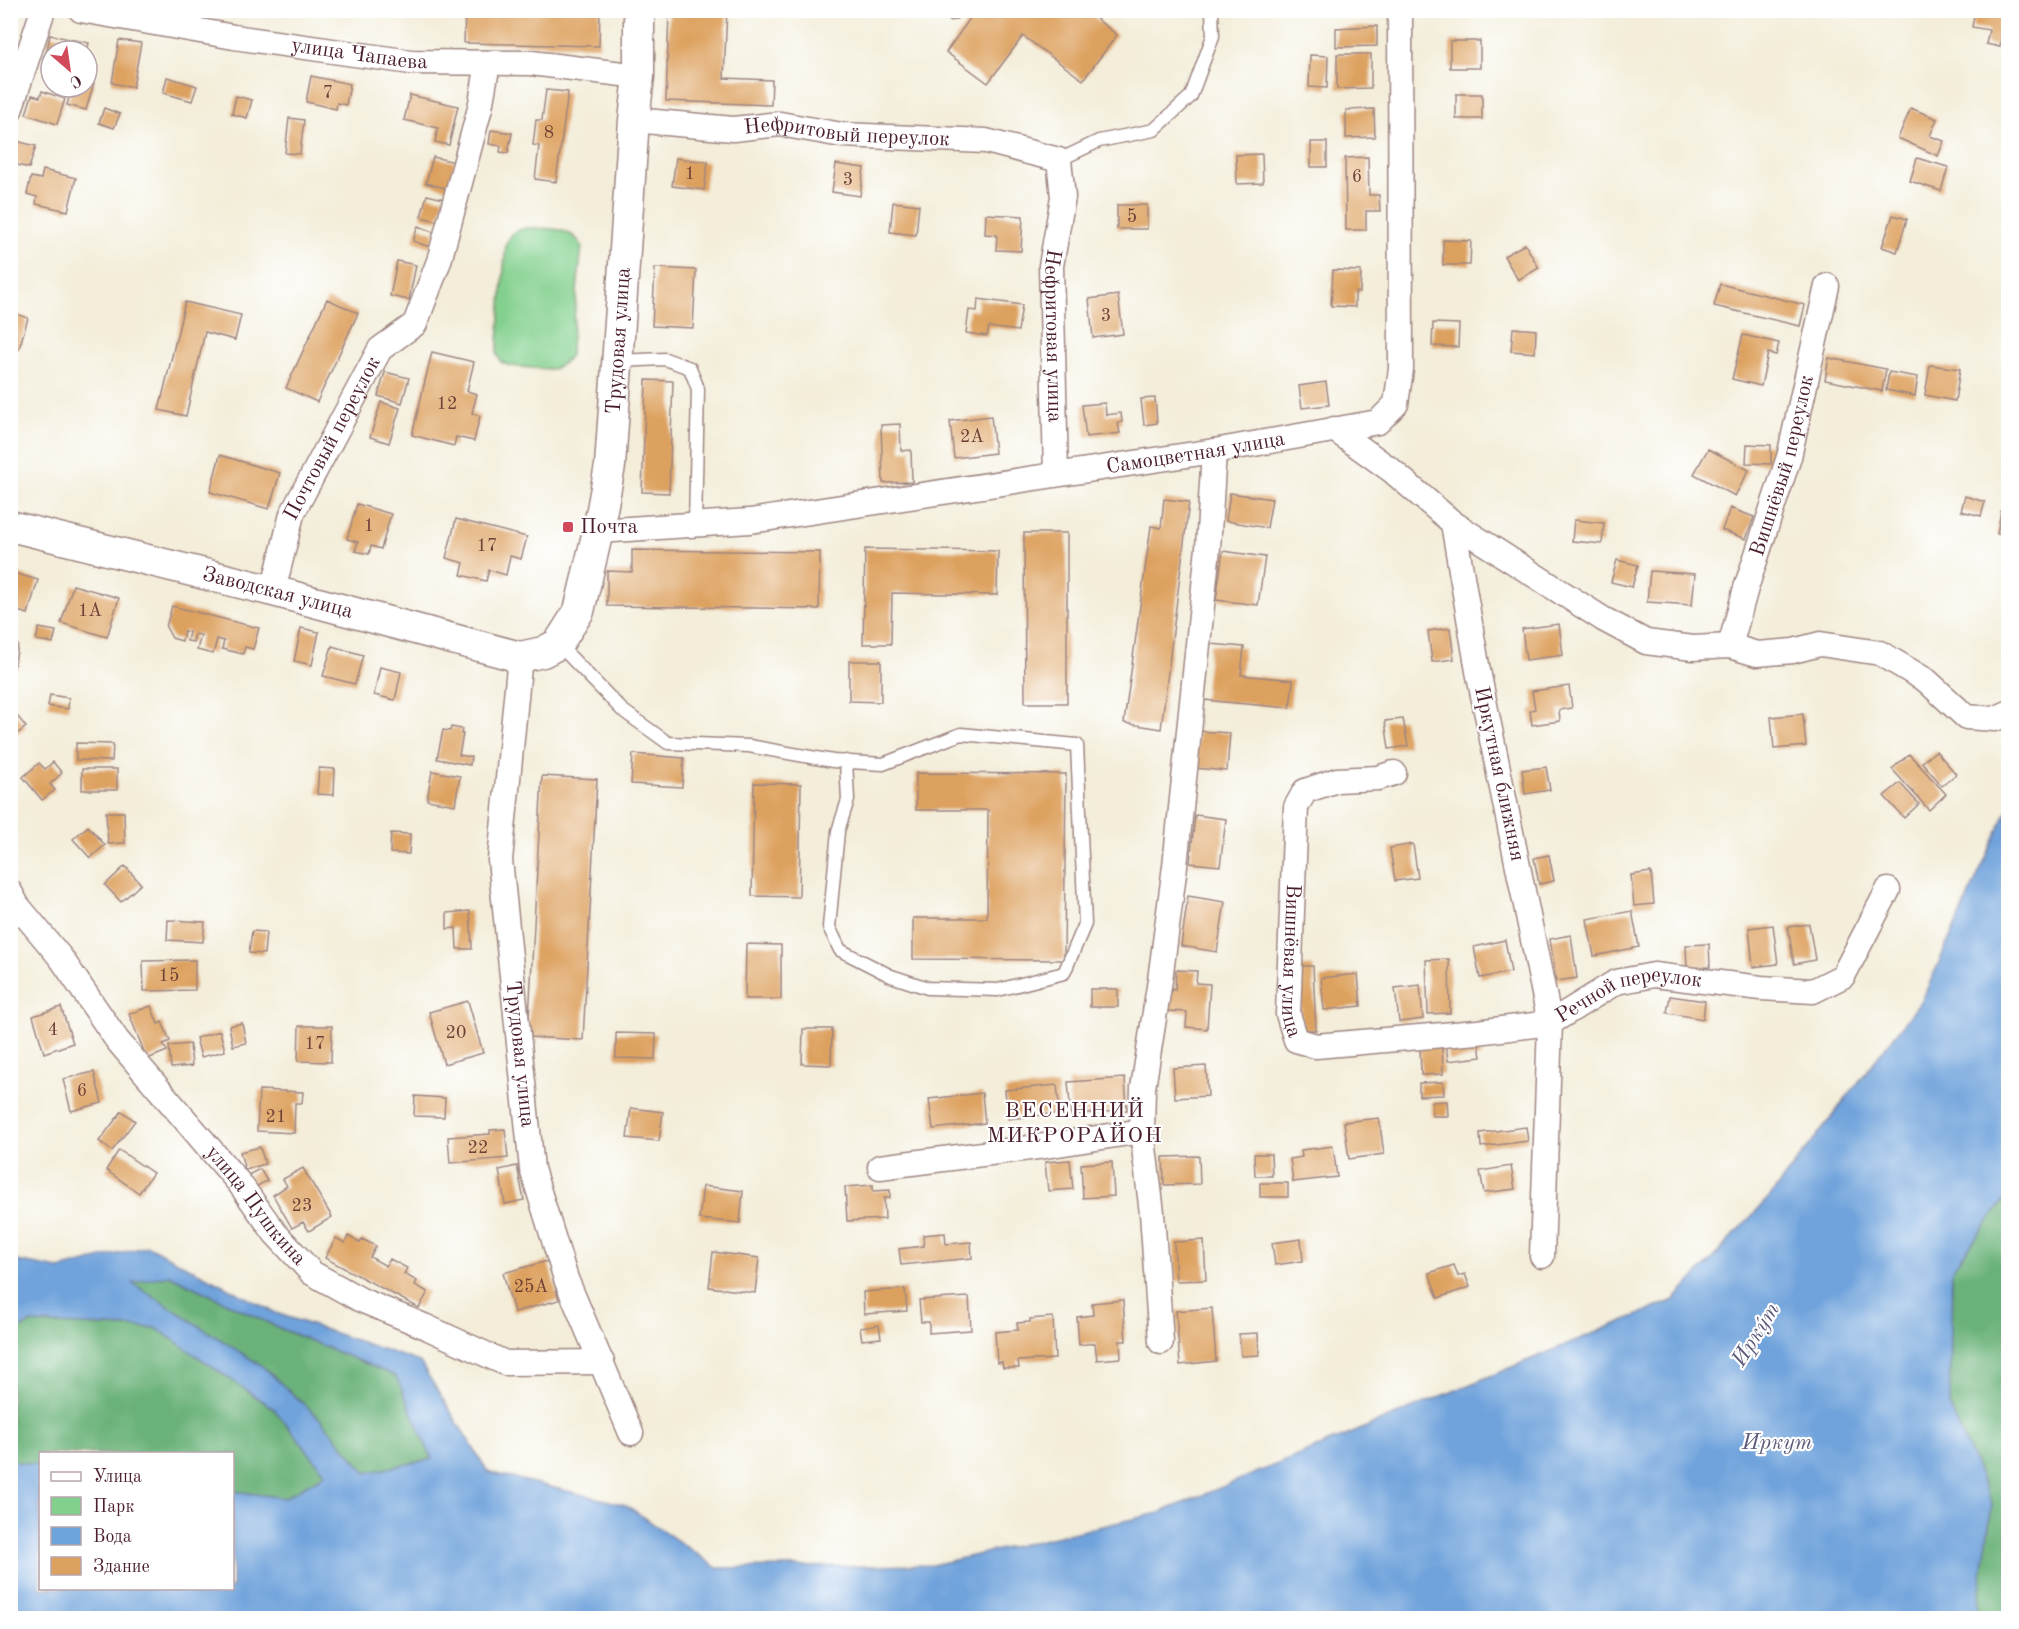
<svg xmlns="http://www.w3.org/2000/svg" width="2019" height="1629" viewBox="0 0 2019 1629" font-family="'Old Standard TT',serif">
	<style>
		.green { fill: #83d08e; stroke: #66785c; stroke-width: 1.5 }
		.forest { fill: #6ab279; stroke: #5a6852; stroke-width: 1.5 }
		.water { fill: #6fa3db; stroke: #5c6183; stroke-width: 1.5; fill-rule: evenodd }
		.building { fill: #dda15f }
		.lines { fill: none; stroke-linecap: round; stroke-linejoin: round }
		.service-casing { stroke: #9e8682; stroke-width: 15 }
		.minor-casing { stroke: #9e8682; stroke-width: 27 }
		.tertiary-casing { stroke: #9e8682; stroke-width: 33 }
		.service { stroke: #fff; stroke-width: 12 }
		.minor { stroke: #fff; stroke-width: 24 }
		.tertiary { stroke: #fff; stroke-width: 30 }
		.poi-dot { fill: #d1495b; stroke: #fff; stroke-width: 2 }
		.labels { text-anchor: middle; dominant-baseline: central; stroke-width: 4.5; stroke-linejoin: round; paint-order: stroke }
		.number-label { font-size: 18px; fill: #6f4038 }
		.street-label { font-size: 21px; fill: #4a1f2b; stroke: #fff }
		.poi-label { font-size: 21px; fill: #4a1f2b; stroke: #fff; text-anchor: start }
		.neighbourhood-label { font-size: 22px; letter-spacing: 1.5px; fill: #4a1f2b; stroke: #fff }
		.water-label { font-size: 22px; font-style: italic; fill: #5b5a7a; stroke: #fff }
	</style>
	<rect width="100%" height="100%" fill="#fff"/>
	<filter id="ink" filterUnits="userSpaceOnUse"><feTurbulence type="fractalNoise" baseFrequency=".0167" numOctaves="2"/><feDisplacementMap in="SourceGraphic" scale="12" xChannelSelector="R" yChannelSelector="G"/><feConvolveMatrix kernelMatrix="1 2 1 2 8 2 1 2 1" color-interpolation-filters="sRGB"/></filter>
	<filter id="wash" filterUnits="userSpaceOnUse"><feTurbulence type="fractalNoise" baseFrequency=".008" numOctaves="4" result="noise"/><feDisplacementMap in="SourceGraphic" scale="24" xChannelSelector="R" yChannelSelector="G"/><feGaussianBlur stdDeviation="1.35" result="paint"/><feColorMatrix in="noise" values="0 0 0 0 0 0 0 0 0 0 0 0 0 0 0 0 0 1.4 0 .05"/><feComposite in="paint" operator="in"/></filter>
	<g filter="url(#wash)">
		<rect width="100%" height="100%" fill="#f3edd9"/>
		<!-- green -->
		<path class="green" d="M525 228C546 228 571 226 582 246L570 355 564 363 558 366 553 369H544L510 366 501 362 497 354 506 243 514 232Z"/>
		<!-- forest -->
		<path class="forest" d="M2008 1195V1618H1976L1992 1504 1950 1407 1952 1269Z
			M169 1275 277 1327 396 1376 432 1459 366 1473 321 1420 131 1282Z
			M31 1323 156 1328 274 1409 326 1474 284 1498 233 1491 232 1454H40V1465L11 1461V1333Z"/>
		<!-- water -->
		<path class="water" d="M2008 808V1195L1952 1270 1950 1407 1992 1504 1976 1618H11V1461L40 1465V1588H232L233 1491 284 1498 326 1474 274 1409 156 1328 31 1323 11 1333V1260L59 1269 148 1246 276 1313 420 1362 488 1472 626 1505 717 1568 932 1565 1159 1513 1674 1300 1771 1195 1922 1000ZM169 1275 277 1327 396 1376 432 1459 366 1473 321 1420 262 1366 132 1283Z"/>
		<g id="blocks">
			<!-- building -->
			<path class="building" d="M465 10H600L599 46 464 43Z
				M669 10H727L724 78 772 80 771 105 666 101Z
				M976 10H1085L1117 35 1083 80 1023 36 988 83 946 52Z
				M1975 10H2006L2000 47 1986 44 1989 30 1972 27Z
				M1377 26V46L1336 47V28Z
				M50 35 89 43 87 51H51V66L44 64Z
				M119 40 141 43 133 87 112 83Z
				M1450 41H1480V68H1450Z
				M1337 54H1371V88L1337 89Z
				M1310 55 1328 56 1327 88 1309 87Z
				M311 76 350 84 346 105 337 103 336 109 306 102Z
				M167 77 197 86 192 101 163 93Z
				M87 81 94 83 86 110 67 105 72 87H87Z
				M546 90 568 92 556 182 535 179 539 146 533 145 536 120H542Z
				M42 91 65 99 57 124 26 114 32 95 40 97Z
				M1456 94H1482V119H1456Z
				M410 95 458 106 449 145 435 142 438 128 404 120Z
				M236 96 252 100 247 118 232 114Z
				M104 108 120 114 114 128 99 123Z
				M1911 108 1937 119 1930 136 1944 141 1938 156 1898 138Z
				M1374 109 1375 137 1346 138V110Z
				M289 118 304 120 300 154 285 153Z
				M491 130 512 133 508 153 500 152 501 146 489 144Z
				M16 141 36 146 29 168 10 163Z
				M1311 142H1327V167H1311Z
				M1262 154 1263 183 1237 184 1236 155Z
				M433 157 455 162 448 189 426 183Z
				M1368 157 1369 195H1379L1380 211H1366V230H1346L1345 158Z
				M676 158 708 162 704 190 672 186Z
				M1917 158 1948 167 1941 191 1910 181Z
				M836 164 864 168 860 196 832 192Z
				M43 170 76 178 68 211 36 204 37 197 27 194 31 177 41 179Z
				M427 195 444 199 438 221 421 217Z
				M893 202 919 205 916 235 890 232Z
				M1117 205H1147V229H1117Z
				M986 214 1023 216 1021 251 996 250 997 235 985 234Z
				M1893 215 1907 219 1897 252 1882 247Z
				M418 226 435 233 430 247 413 241Z
				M1443 240 1471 241 1470 265H1443Z
				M1525 244 1539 268 1518 280 1504 256Z
				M10 251 17 253 11 272H10Z
				M397 261 416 265 409 300 390 296Z
				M655 268 696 270 693 328 652 326Z
				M1333 270 1361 271 1360 293 1355 292V307L1331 306Z
				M1720 284 1805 305 1800 326 1714 306Z
				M1118 295 1123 334 1093 338 1089 299Z
				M327 299 358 313 317 402 286 388Z
				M978 299 1022 305 1018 331 989 327 987 336 966 333 969 310 977 311Z
				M185 302 241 315 235 340 205 332 186 416 159 410Z
				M10 312 28 318 19 349 10 347Z
				M1433 323 1459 324 1458 347 1432 346Z
				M1513 328 1536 330 1535 353 1511 351Z
				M1743 335 1779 343 1776 355 1768 353 1761 386 1732 379Z
				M432 352 474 362 467 391 477 394 472 413 480 416 474 441 456 437 454 446 412 435Z
				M1829 358 1886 369 1882 391 1825 380Z
				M1930 365 1960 369 1955 401 1925 395Z
				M385 372 409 378 402 403 378 396Z
				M1889 372 1918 377 1915 396 1886 390Z
				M646 380 673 381 669 493 642 492Z
				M1326 382 1329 405 1302 408 1299 386Z
				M1155 398 1157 423 1144 425 1141 399Z
				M381 402 400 408 389 443 370 437Z
				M1105 403 1106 415 1121 413 1122 422 1118 423 1120 433 1086 437 1082 405Z
				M991 416 995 453 954 458 950 421Z
				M900 424 901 451 911 450 912 482 883 483 881 425Z
				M1747 444 1771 445V464L1746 463Z
				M1708 449 1749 470 1735 496 1694 474Z
				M220 455 280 473 269 509 210 492Z
				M1230 493 1272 499 1267 528 1226 521Z
				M1965 496 1985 502 1981 516 1961 511Z
				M1164 499 1189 502 1161 729 1124 723 1151 526 1161 528Z
				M357 504 391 514 381 549 371 546 369 554 355 551 358 542 347 539Z
				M1730 508 1754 517 1746 539 1722 530Z
				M2001 510 2008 511V536L1997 534Z
				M456 519 527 537 521 559 510 556 506 575 489 570 486 581 461 575 464 563 446 558Z
				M1574 520 1604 523 1602 544 1572 541Z
				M1024 533H1067V703H1025Z
				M865 549 998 551 997 595 892 593 891 644H863Z
				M632 550 820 552 819 609 607 606V571L632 572Z
				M1223 551 1265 557 1258 605 1216 600Z
				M1617 560 1638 565 1632 587 1611 582Z
				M1650 571 1695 574 1692 605 1647 602Z
				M10 572 38 580 28 614 10 609Z
				M73 585 119 598 107 637 61 623Z
				M172 606 259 628 253 649 245 647 243 654 222 649 224 641 217 639 213 654 197 650 201 635 195 634 193 642 187 641 189 632 184 631 182 641 172 638 166 627Z
				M1559 624 1563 655 1526 660 1522 629Z
				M39 628 56 631 53 643 36 640Z
				M301 628 319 632 312 665 294 661Z
				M1450 628 1454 659 1432 662 1428 631Z
				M10 643 18 645 12 679H10Z
				M1210 644 1244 647 1241 675 1293 680 1290 708 1204 700Z
				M332 646 363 655 355 684 323 676Z
				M849 661H881V702L849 701Z
				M380 667 401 672 395 700 374 695Z
				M1569 686 1572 708 1559 710 1560 721 1532 725 1530 710 1535 709 1532 691Z
				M50 695 69 698 68 709 48 706Z
				M10 707 26 727 10 739Z
				M1803 714 1806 746 1774 749 1771 717Z
				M1403 719 1408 746 1389 749 1385 721Z
				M451 727 462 729 461 734H463L459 755 471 757 470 765 437 759 443 730 450 731Z
				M1198 731 1230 733 1227 771 1195 768Z
				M76 743 113 744 112 761 76 760Z
				M1936 751 1956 774 1942 786 1922 762Z
				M633 754 684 758 682 787 631 784Z
				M1909 754 1946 794 1929 810 1892 769Z
				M53 762 62 773 50 784 55 790 42 800 23 777 39 763 45 769Z
				M1546 767 1550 790 1525 794 1522 770Z
				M319 768 335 769 334 795 317 794Z
				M82 769H117V790H82Z
				M432 771 460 776 455 805 427 800Z
				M916 773 1066 774 1064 960 913 959V918H987L988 810H916Z
				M542 776 597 779 583 1040 528 1037Z
				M754 783 801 784 799 897 752 896Z
				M1900 783 1919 804 1904 818 1884 796Z
				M106 812H124L125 843 108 844Z
				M1195 815 1226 819 1220 866 1190 863Z
				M88 826 105 845 90 858 73 839Z
				M391 833 410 834 409 854 390 853Z
				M1413 844 1418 878 1395 881 1390 848Z
				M1549 855 1554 881 1539 884 1534 858Z
				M125 866 141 884 121 902 105 885Z
				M1651 872 1654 904 1634 906 1631 875Z
				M1188 896 1225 902 1217 952 1181 946Z
				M470 911 472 949H457L456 928 447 929V913Z
				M1632 911 1639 947 1594 956 1587 919Z
				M168 920 205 922 203 942 167 940Z
				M1809 924 1815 960 1794 964 1788 927Z
				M1773 925 1778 964 1753 967 1749 928Z
				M252 931 266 932 264 954 249 953Z
				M1571 935 1577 978 1556 981 1550 939Z
				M1505 940 1511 972 1480 978 1474 947Z
				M746 944 781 945V999H745Z
				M1709 944 1710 967 1687 968 1686 945Z
				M1449 959 1450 1013 1428 1014 1426 960Z
				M195 960V990L144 991 143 961Z
				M1298 966H1313L1316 1030H1302Z
				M1176 970 1197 971 1196 983 1210 984 1207 1029 1186 1027 1187 1012 1168 1011 1169 989 1175 990Z
				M1358 974 1361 1006 1324 1010 1321 978Z
				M1420 985 1423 1019 1399 1022 1395 988Z
				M1090 989H1118V1007H1090Z
				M1670 996 1705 1001 1703 1019 1667 1013Z
				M468 1001 483 1053 444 1064 429 1012Z
				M151 1006 158 1024 162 1022 170 1041 163 1044 167 1051 147 1059 129 1014Z
				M61 1007 73 1043 44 1053 33 1016Z
				M242 1023 246 1043 233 1046 229 1026Z
				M299 1026H332L331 1062 298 1061Z
				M803 1029H832L831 1065 802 1064Z
				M220 1031 225 1051 201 1057 196 1038Z
				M616 1033 656 1034 655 1059 616 1058Z
				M1478 1038 1481 1057 1448 1061 1446 1042Z
				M1442 1043 1443 1074 1421 1075 1420 1044Z
				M190 1044 192 1066 171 1068 169 1046Z
				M1206 1066 1208 1096 1175 1098 1173 1068Z
				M94 1072 102 1103 71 1111 63 1079Z
				M1125 1078 1127 1110 1071 1115 1068 1082Z
				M1443 1082 1444 1095 1419 1096V1083Z
				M1057 1085 1060 1113 1008 1119 1005 1090Z
				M259 1090 303 1092 302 1103H295L294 1133 257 1131Z
				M982 1093 985 1123 933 1129 929 1099Z
				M415 1096 445 1098 444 1117 414 1116Z
				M1447 1101 1448 1116H1432V1102Z
				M631 1108 663 1112 659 1141 627 1138Z
				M122 1111 135 1121 112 1151 99 1141Z
				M1379 1118 1384 1154 1349 1159 1344 1122Z
				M1526 1127 1528 1141 1481 1147 1480 1133Z
				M505 1129 508 1158 450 1163 448 1137 490 1134V1130Z
				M1333 1146 1337 1177 1293 1182 1290 1159 1302 1157 1301 1150Z
				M260 1147 265 1164 245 1170 240 1152Z
				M119 1150 153 1173 139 1193 106 1170Z
				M1254 1154H1271L1272 1176H1255Z
				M1199 1156 1200 1184 1164 1185 1163 1157Z
				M1070 1160 1073 1189 1048 1191 1045 1162Z
				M1112 1162 1114 1196 1083 1198 1081 1164Z
				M517 1166 524 1200 505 1204 499 1170Z
				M1511 1166 1515 1189 1484 1193 1480 1171Z
				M303 1168 332 1217 309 1231 303 1222 292 1228 273 1195 287 1186 283 1179Z
				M260 1169 267 1181 255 1187 248 1175Z
				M1260 1183H1288V1197H1260Z
				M873 1185V1191L890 1190V1198H884L885 1219 847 1221 845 1187Z
				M703 1186 743 1191 740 1223 699 1219Z
				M945 1233 946 1244 971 1242 972 1258 901 1265 899 1249 924 1246 923 1235Z
				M348 1236 360 1243 362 1239 376 1246 370 1257 386 1266 390 1259 407 1268 404 1274 417 1281 415 1285 428 1292 419 1308 325 1258 336 1238 345 1243Z
				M1301 1239 1303 1261 1275 1265 1272 1243Z
				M1204 1240 1206 1280 1176 1281 1174 1242Z
				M713 1252 759 1258 755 1293 709 1287Z
				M548 1261 559 1300 514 1312 503 1273Z
				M1454 1265 1458 1276 1465 1274 1470 1287 1438 1298 1429 1273Z
				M905 1289 907 1311 864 1314 863 1292Z
				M969 1297 971 1330 929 1333V1322H921L919 1300Z
				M1123 1300 1126 1341H1120L1121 1358 1097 1360 1095 1343 1079 1345 1077 1317 1093 1315 1092 1303Z
				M1212 1308 1216 1361 1180 1365 1176 1311Z
				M1053 1317 1055 1359 1018 1361 1019 1368H1003L1002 1362 997 1363 995 1332 1018 1330 1017 1323 1030 1322V1319Z
				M879 1325 881 1338 862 1340 860 1328Z
				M1258 1333 1259 1355 1241 1356 1239 1334Z"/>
		</g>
	</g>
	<g filter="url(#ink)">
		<use href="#blocks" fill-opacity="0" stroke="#9e8682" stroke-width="1.5"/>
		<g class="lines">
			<defs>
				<path id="service" d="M946 10 952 14
					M1059 160 1099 141 1154 130 1191 96 1213 36 1212 10
					M617 361 665 359 690 368 698 389 695 525
					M558 644 622 710 668 743 749 746 833 761 883 764 961 734 1077 745 1085 924 1064 973 998 990 928 988 891 976 840 950 829 927 838 831 848 800 846 761"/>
				<g id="minor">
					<path id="s1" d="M81 10 234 37 411 62 531 63 639 76"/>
					<path d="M10 110 43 10"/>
					<path id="s2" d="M634 120 733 129 780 124 842 135 986 141 1059 160 1063 197 1051 266 1056 474"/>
					<path d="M1334 429 1391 470 1453 523 1603 619 1646 642 1693 648 1730 646 1757 654 1793 651 1820 644 1880 653 1927 681 1966 717 1995 719 2008 713"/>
					<path id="s3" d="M598 531 750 521 1214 451 1378 422 1396 404 1401 369 1400 10"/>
					<path id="s4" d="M273 591 292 514 380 349 415 324 439 261 480 108 488 63"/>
					<path id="s5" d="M1730 646 1746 588 1789 457 1827 286"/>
					<path id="s6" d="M520 657 500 860 532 1169 566 1279 631 1433"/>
					<path id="s7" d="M1394 773 1378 778 1337 780 1305 791 1296 807 1288 1014 1296 1040 1316 1046 1477 1032 1550 1023 1478 671 1453 523"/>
					<path id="s8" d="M10 892 17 905 61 958 117 1040 240 1184 275 1233 312 1273 361 1300 424 1326 505 1363 602 1362"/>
					<path d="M880 1167 1045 1146 1142 1131"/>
					<path id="s9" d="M1542 1256 1550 1023 1616 982 1654 975 1761 988 1813 991 1843 976 1888 890"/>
					<path d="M1161 1342 1152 1213 1142 1131 1143 1088 1160 980 1175 866 1208 548 1214 451"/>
				</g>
				<g id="tertiary">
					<path id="s10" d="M10 526 273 591 520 657 543 652 558 644 579 611 598 531 610 466 634 120 639 76V10"/>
				</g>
			</defs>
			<!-- service casing -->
			<use href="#service" class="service-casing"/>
			<!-- minor casing -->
			<use href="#minor" class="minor-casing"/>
			<!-- tertiary casing -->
			<use href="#tertiary" class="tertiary-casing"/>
			<!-- service -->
			<use href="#service" class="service"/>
			<!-- minor -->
			<use href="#minor" class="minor"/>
			<!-- tertiary -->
			<use href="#tertiary" class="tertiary"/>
		</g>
	</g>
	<!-- markers -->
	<rect class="poi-dot" x="562" y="521" width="12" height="12" rx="3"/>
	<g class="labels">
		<!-- number labels -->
		<g class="number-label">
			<text x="328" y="93">7</text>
			<text x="549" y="133">8</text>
			<text x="690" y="174">1</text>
			<text x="1357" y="177">6</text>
			<text x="848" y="180">3</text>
			<text x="1132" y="217">5</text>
			<text x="1106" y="316">3</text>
			<text x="447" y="404">12</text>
			<text x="972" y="437">2А</text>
			<text x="369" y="526">1</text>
			<text x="487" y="546">17</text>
			<text x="90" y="611">1А</text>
			<text x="169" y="976">15</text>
			<text x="53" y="1030">4</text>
			<text x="456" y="1033">20</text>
			<text x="315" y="1044">17</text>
			<text x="82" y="1091">6</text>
			<text x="276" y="1117">21</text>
			<text x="478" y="1148">22</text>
			<text x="302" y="1206">23</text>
			<text x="531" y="1287">25А</text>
		</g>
		<!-- street labels -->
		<g class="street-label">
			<text stroke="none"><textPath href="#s1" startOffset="282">улица Чапаева</textPath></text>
			<text stroke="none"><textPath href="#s2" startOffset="214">Нефритовый переулок</textPath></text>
			<text stroke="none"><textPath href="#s2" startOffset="606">Нефритовая улица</textPath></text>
			<text stroke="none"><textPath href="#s10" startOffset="880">Трудовая улица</textPath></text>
			<text stroke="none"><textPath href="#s4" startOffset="165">Почтовый переулок</textPath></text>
			<text stroke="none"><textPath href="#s3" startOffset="603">Самоцветная улица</textPath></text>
			<text stroke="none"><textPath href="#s5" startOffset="188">Вишнёвый переулок</textPath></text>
			<text stroke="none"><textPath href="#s10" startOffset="276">Заводская улица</textPath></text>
			<text transform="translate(1499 774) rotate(78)">Иркутная ближняя</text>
			<text stroke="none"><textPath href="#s7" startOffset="264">Вишнёвая улица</textPath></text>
			<text stroke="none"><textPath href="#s9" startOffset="320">Речной переулок</textPath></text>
			<text stroke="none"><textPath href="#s6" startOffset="399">Трудовая улица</textPath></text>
			<text stroke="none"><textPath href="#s8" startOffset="399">улица Пушкина</textPath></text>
		</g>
		<!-- poi labels -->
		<g class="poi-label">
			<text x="580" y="527">Почта</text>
		</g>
		<!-- neighbourhood labels -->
		<g class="neighbourhood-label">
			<text x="1075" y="1111">ВЕСЕННИЙ<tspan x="1075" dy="25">МИКРОРАЙОН</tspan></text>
		</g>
		<!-- water labels -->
		<g class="water-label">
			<text transform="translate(1756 1335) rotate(-58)">Ирку́т</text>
			<text x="1777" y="1443">Иркут</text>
		</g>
	</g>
	<!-- margin -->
	<rect width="2019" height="1629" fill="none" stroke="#fff" stroke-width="36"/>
	<!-- legend -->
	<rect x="39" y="1452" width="195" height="138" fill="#ffffff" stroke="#b7a5aa" stroke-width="1.5"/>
	<rect x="51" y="1472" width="30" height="9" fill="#ffffff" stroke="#b7a5aa" stroke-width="1.5"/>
	<text x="93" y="1482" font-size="18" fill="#4a1f2b">Улица</text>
	<rect x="51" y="1497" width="30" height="18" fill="#83d08e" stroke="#b7a5aa" stroke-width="1.5"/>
	<text x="93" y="1512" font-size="18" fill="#4a1f2b">Парк</text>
	<rect x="51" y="1527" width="30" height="18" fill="#6fa3db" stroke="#b7a5aa" stroke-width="1.5"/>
	<text x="93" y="1542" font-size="18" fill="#4a1f2b">Вода</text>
	<rect x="51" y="1557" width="30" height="18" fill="#dda15f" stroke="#b7a5aa" stroke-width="1.5"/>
	<text x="93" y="1572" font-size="18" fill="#4a1f2b">Здание</text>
	<!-- north arrow -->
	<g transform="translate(69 69) rotate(151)"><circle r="28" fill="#ffffff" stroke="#b7a5aa" stroke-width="1.5"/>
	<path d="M0-4.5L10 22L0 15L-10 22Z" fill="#d1495b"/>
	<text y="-9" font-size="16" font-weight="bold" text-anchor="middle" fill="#4a1f2b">С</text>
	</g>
</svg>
